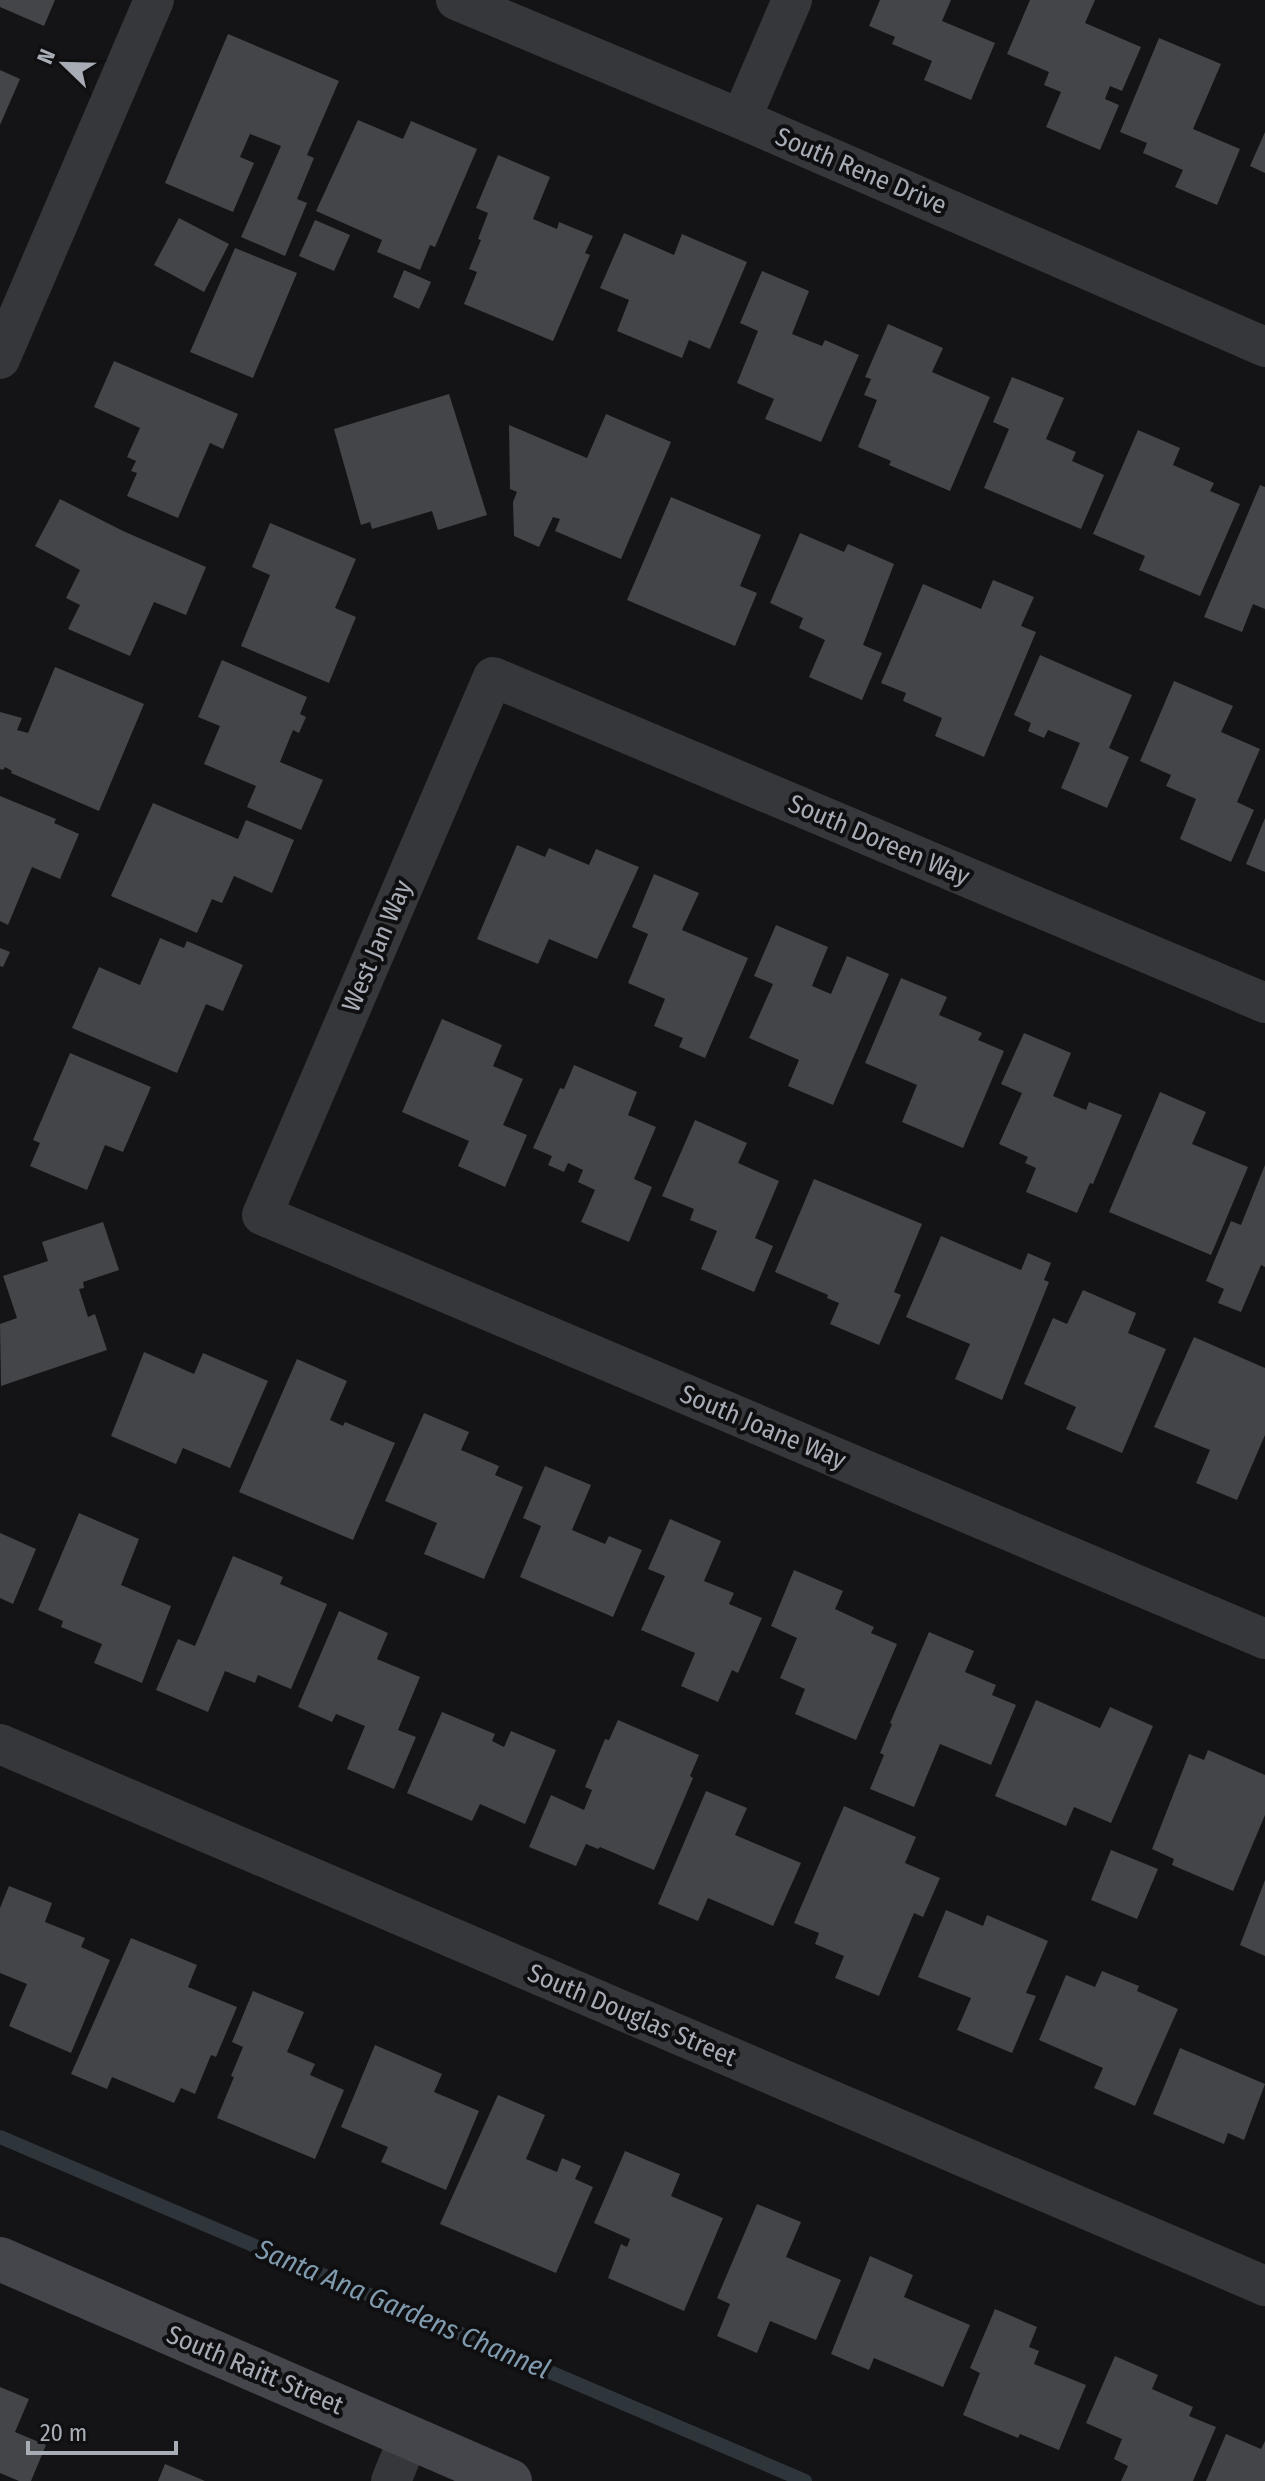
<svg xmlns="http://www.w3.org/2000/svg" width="1265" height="2481" viewBox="0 0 1265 2481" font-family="'Fira Sans Condensed',sans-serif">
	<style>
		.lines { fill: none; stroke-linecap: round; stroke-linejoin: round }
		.stream { stroke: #2e353b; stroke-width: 14 }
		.building { fill: #444549 }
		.street { stroke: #36373b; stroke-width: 40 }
		.secondary { stroke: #44464b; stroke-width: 44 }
		.labels { text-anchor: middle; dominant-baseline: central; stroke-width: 8; stroke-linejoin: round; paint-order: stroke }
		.street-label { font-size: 26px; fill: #a7acb5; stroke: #0f0f11 }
		.water-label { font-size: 28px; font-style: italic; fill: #809aae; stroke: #0f0f11 }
	</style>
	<rect width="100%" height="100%" fill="#141416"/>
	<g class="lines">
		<!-- stream -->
		<path class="stream" d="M0 2137 805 2481"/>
	</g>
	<!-- building -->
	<path class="building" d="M0 0H55L44 26 0 7Z
		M880 0H951L942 21 995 43 971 100 924 80 932 61 892 44 895 37 869 26Z
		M1030 0H1095L1085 23 1141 47 1122 91 1110 86 1105 99 1119 105 1100 150 1046 127 1061 92 1044 85 1049 72 1007 54Z
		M228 34 339 81 307 155 314 158 297 199 307 203 285 256 241 237 281 146 250 134 240 157 254 163 233 212 165 183Z
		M1159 38 1221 64 1193 129 1240 149 1217 205 1175 187 1183 170 1143 153 1147 143 1120 132Z
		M0 70 20 79 0 125Z
		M358 120 403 139 411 121 477 149 435 247 430 245 420 270 377 252 382 240 316 211Z
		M1265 132V173L1250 166Z
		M498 155 550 177 533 219 557 229 559 222 593 236 585 253 590 255 553 341 464 304 477 272 469 269 481 240 478 239 488 213 476 208Z
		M179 218 229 244 204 292 154 265Z
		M315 220 350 235 334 271 299 256Z
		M624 233 674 255 682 234 747 262 710 349 689 340 682 358 617 331 629 300 600 288Z
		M235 248 297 273 253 378 190 352Z
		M404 270 431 282 419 309 393 297Z
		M762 271 809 291 792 334 822 346 825 340 859 355 821 442 765 419 774 399 737 383 758 331 740 323Z
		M888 324 943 348 932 372 990 397 950 491 889 465 891 461 858 447 877 400 864 395 871 379 865 377Z
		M114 361 238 414 223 449 210 443 178 518 127 496 137 473 131 471 136 461 127 457 140 428 94 407Z
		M1012 377 1064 398 1046 439 1076 452 1072 461 1104 475 1081 529 984 488 1009 429 993 422Z
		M449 394 487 515 438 530 432 511 372 529 370 522 361 525 334 429Z
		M606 414 671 442 621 559 555 531 560 519 553 517 539 547 514 536 513 502 517 492 510 489 509 425 587 458Z
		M1138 430 1180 448 1173 465 1214 483 1210 491 1240 504 1200 596 1139 570 1145 556 1093 534Z
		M1260 485 1265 487V609L1253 604 1242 632 1204 617Z
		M671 497 761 535 740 586 757 593 735 646 627 600Z
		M60 499 123 531 206 567 186 615 154 602 130 656 68 629 80 605 66 598 80 570 35 546Z
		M270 523 356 559 335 608 356 617 329 683 241 646 270 575 252 567Z
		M800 533 844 552 848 544 894 564 863 645 882 653 862 700 809 677 825 640 799 628 803 618 770 603Z
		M993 580 1034 597 1021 626 1036 632 984 757 935 736 942 718 903 701 906 693 881 683 923 584 981 609Z
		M1040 655 1132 695 1109 748 1129 757 1107 808 1061 788 1080 743 1048 730 1044 738 1028 731 1031 723 1014 715Z
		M222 660 307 697 300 714 306 717 299 733 293 730 280 762 323 780 301 830 247 807 256 786 204 764 220 726 198 717Z
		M55 667 144 704 99 811 11 773 12 771 5 767 3 770 0 769V712L22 718 17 730 28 733Z
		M1174 681 1233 706 1221 732 1260 749 1237 802 1254 810 1231 862 1180 839 1196 799 1166 786 1171 775 1140 761Z
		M0 796 56 819 54 823 79 834 60 879 32 867 8 925 0 921Z
		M153 803 238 839 246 820 294 840 272 893 234 876 222 903 212 899 197 933 111 896Z
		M1265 818V872L1246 864Z
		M517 845 545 857 549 848 589 865 596 849 639 867 597 959 549 939 538 964 477 939Z
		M654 874 699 893 682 930 748 958 705 1058 679 1047 683 1038 654 1026 665 999 628 983 648 934 632 927Z
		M776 925 828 947 812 986 831 994 847 956 889 974 833 1105 788 1086 799 1060 749 1038 773 984 754 976Z
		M160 938 184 948 187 941 243 965 223 1011 206 1004 177 1073 72 1028 99 967 140 985Z
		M0 948 10 952 3 967 0 966Z
		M901 978 947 997 939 1015 982 1033 978 1040 1004 1051 963 1148 902 1122 917 1085 865 1063Z
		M442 1019 502 1045 493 1066 523 1079 503 1125 527 1135 505 1187 458 1166 469 1141 402 1112Z
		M1024 1033 1071 1053 1053 1096 1086 1110 1089 1102 1122 1115 1093 1184 1090 1183 1077 1213 1026 1192 1036 1168 1025 1163 1028 1157 999 1144 1022 1093 1001 1084Z
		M70 1053 151 1087 123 1152 105 1145 87 1190 30 1166 40 1143 33 1140Z
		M574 1065 637 1092 628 1115 656 1127 634 1179 652 1187 629 1242 581 1222 595 1190 578 1182 583 1170 568 1163 564 1172 548 1165 552 1156 533 1148 560 1088 564 1089Z
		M1160 1092 1206 1112 1192 1144 1248 1167 1211 1255 1109 1212Z
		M695 1120 747 1143 738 1163 779 1181 755 1238 773 1246 754 1292 701 1269 717 1231 690 1220 694 1209 662 1196Z
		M1265 1165V1267L1261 1265 1241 1312 1218 1303 1224 1289 1206 1281 1231 1221 1241 1225Z
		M814 1179 922 1224 894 1292 901 1295 879 1345 830 1324 839 1303 827 1298 828 1295 775 1272Z
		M103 1222 119 1270 83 1282 84 1288 79 1289 88 1317 95 1314 107 1350 1 1386 0 1324 17 1318 3 1276 48 1261 42 1242Z
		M941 1236 1021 1270 1028 1253 1051 1263 1044 1280 1049 1282 1002 1400 955 1379 970 1344 906 1317Z
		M1083 1290 1136 1313 1128 1333 1166 1349 1122 1453 1066 1429 1076 1407 1024 1384 1053 1318 1067 1324Z
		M1194 1337 1265 1368V1435L1237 1500 1196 1483 1210 1450 1154 1427Z
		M144 1352 194 1374 203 1353 268 1381 230 1468 183 1448 176 1464 111 1436Z
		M297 1359 347 1381 330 1420 343 1426 345 1422 395 1443 353 1540 239 1492Z
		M424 1413 469 1432 461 1450 499 1466 495 1475 523 1487 484 1579 424 1554 437 1523 385 1501Z
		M545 1466 591 1485 572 1530 605 1544 609 1536 642 1550 613 1617 520 1577 541 1526 523 1518Z
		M79 1513 139 1539 121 1585 171 1606 142 1683 94 1663 102 1644 61 1627 63 1621 38 1610Z
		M670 1519 721 1541 704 1581 734 1593 729 1604 762 1618 738 1673 732 1670 718 1702 681 1686 695 1653 641 1630 665 1576 648 1569Z
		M0 1533 36 1549 13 1604 0 1598Z
		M233 1556 283 1577 280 1584 327 1604 291 1689 258 1675 255 1683 225 1671 208 1712 156 1690 178 1639 195 1646Z
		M794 1570 843 1591 835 1609 874 1627 871 1633 897 1644 856 1740 795 1714 805 1689 780 1678 797 1638 771 1626Z
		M339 1611 388 1633 377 1659 420 1677 398 1730 416 1737 394 1789 347 1769 365 1726 336 1714 332 1722 298 1707Z
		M929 1632 974 1651 965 1672 996 1685 992 1695 1016 1705 991 1765 940 1744 914 1807 870 1789 884 1755 880 1753 892 1724 890 1723Z
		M1036 1700 1100 1728 1110 1707 1153 1726 1111 1823 1074 1807 1066 1826 995 1796Z
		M442 1712 495 1734 492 1741 504 1747 511 1731 556 1750 525 1824 480 1804 472 1821 407 1793Z
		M618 1720 699 1755 690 1776 693 1778 654 1870 600 1847 598 1849 586 1844 576 1866 529 1847 551 1795 584 1810 592 1790 585 1787 605 1739 609 1740Z
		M1208 1750 1265 1775V1815L1233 1891 1172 1865 1174 1859 1152 1849 1189 1754 1204 1760Z
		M706 1791 747 1808 735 1835 801 1863 773 1926 708 1898 698 1921 658 1904Z
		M844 1806 916 1837 905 1863 940 1878 923 1917 914 1913 879 1996 835 1978 844 1956 815 1944 819 1933 794 1923Z
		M1111 1850 1158 1869 1137 1919 1091 1900Z
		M1265 1880V1956L1240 1945Z
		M9 1886 52 1903 45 1922 85 1938 81 1947 110 1960 71 2053 9 2026 27 1984 0 1973V1908Z
		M946 1910 983 1926 987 1915 1048 1941 1026 1993 1036 1996 1012 2053 957 2030 971 1998 918 1977Z
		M131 1938 197 1965 188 1987 237 2007 216 2057 211 2055 195 2094 181 2088 174 2103 112 2077 107 2089 71 2074Z
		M1102 1971 1139 1986 1137 1991 1178 2009 1135 2106 1094 2088 1103 2068 1039 2040 1066 1975 1095 1987Z
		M253 1991 304 2012 287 2052 315 2064 310 2075 344 2090 315 2159 217 2118 234 2077 231 2076 243 2047 232 2042Z
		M375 2045 442 2074 434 2092 479 2111 446 2190 381 2162 388 2147 341 2127Z
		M1180 2048 1265 2084 1244 2140 1228 2133 1224 2144 1153 2114Z
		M498 2095 545 2115 526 2159 557 2172 562 2158 581 2166 575 2179 593 2187 556 2273 440 2224Z
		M625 2151 680 2174 671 2196 723 2218 684 2311 608 2278 621 2244 627 2247 630 2239 594 2223Z
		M757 2204 801 2222 786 2257 841 2280 816 2340 770 2321 757 2353 717 2336 730 2304 717 2298Z
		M870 2256 913 2275 904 2297 970 2325 943 2387 874 2358 869 2370 831 2354Z
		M995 2309 1037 2327 1029 2347 1039 2351 1034 2364 1086 2385 1059 2450 1020 2434 1018 2438 963 2415 980 2373 970 2368Z
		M1115 2356 1158 2375 1152 2389 1193 2407 1189 2416 1216 2427 1193 2481H1121L1128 2466 1114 2459 1122 2439 1086 2423Z
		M0 2387 29 2399 15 2432 46 2445 31 2481H19L0 2473Z
		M1226 2434 1261 2449 1265 2441V2481H1206Z
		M165 2464 205 2481H158Z"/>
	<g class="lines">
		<!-- street -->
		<path class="street" d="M456 0 741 119 1265 347
			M741 119 792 0
			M0 359 154 0
			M1265 1003 493 677 262 1215 1265 1639
			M0 1744 1265 2286
			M391 2481 409 2437"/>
		<!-- secondary -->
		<path class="secondary" d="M0 2259 510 2481"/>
	</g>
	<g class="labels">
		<!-- street labels -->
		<g class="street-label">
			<text transform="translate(861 171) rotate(23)">South Rene Drive</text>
			<text transform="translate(879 840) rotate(23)">South Doreen Way</text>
			<text transform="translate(377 946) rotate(-67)">West Jan Way</text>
			<text transform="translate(763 1427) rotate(23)">South Joane Way</text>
			<text transform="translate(632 2015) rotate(23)">South Douglas Street</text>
			<text transform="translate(255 2370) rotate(23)">South Raitt Street</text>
		</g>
		<!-- water labels -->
		<g class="water-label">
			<text transform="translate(403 2309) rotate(23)">Santa Ana Gardens Channel</text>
		</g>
	</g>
	<!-- north arrow -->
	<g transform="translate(64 64) rotate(293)" stroke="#0f0f11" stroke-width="6" paint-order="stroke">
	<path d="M0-6L14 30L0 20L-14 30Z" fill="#a7acb5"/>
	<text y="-12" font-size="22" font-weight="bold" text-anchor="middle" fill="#a7acb5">N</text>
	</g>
	<!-- scale -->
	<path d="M28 2441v12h148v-12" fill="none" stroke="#a7acb5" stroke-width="4"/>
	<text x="40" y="2441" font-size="24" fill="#a7acb5" stroke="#0f0f11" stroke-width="6" paint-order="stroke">20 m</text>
</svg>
